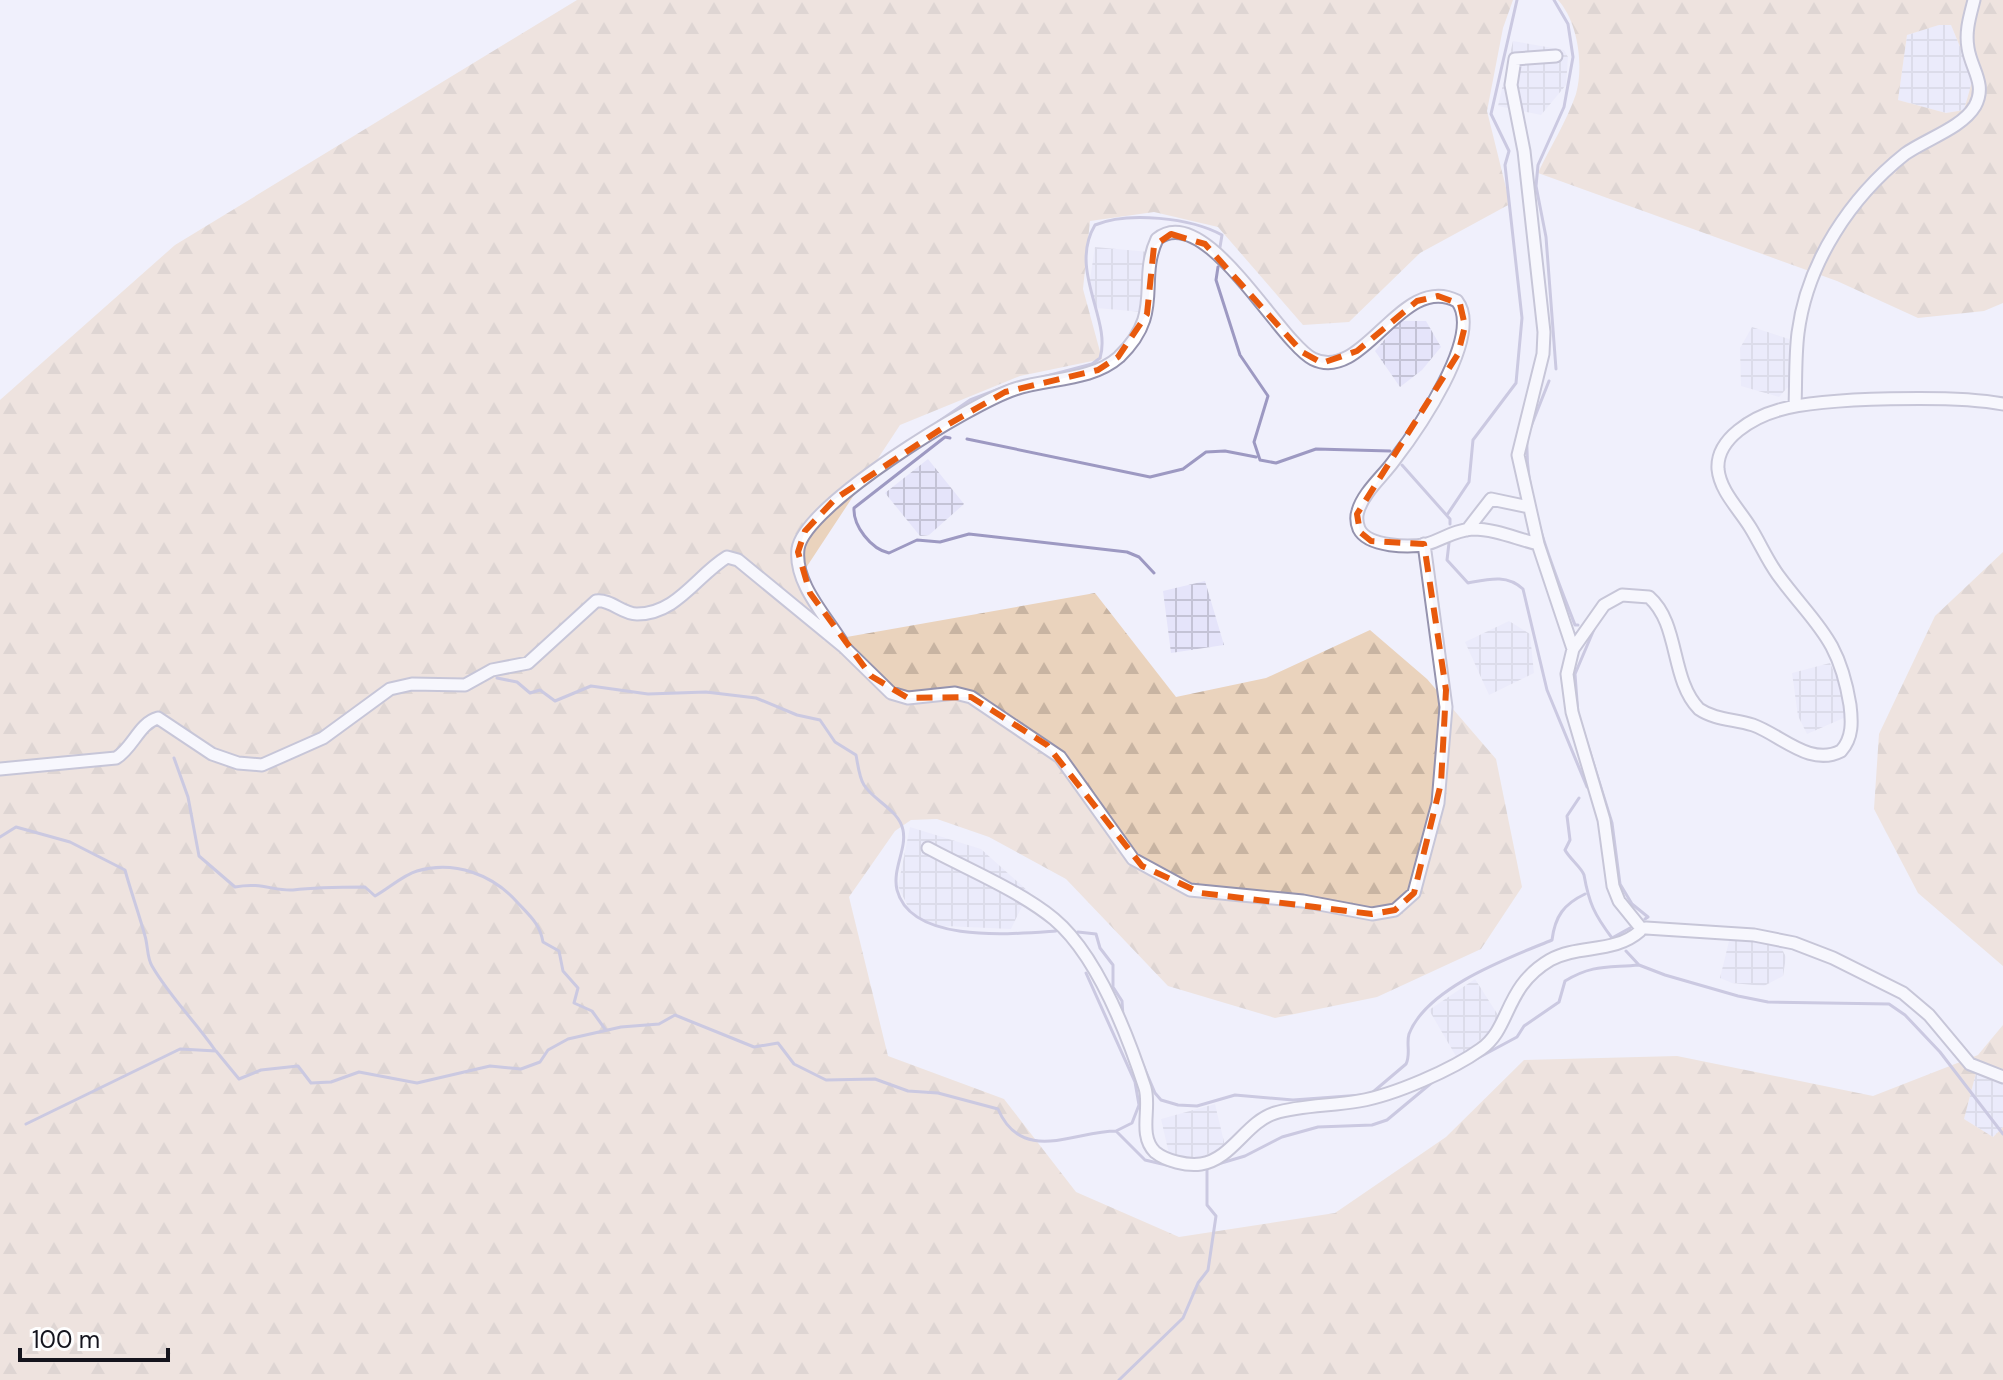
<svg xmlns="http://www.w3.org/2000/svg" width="2003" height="1380" viewBox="0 0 2003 1380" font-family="'DM Sans',sans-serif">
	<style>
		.industrial { fill: url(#industrial-grid) }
		.forest { fill: url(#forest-firs); fill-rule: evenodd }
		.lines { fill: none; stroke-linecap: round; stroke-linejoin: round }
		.stream { stroke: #9d99c2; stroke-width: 3 }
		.minor-casing { stroke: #9593ae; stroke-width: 15 }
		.minor { stroke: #fff; stroke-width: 11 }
		.marked { fill: none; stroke: #e8590c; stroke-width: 6; stroke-dasharray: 16 10; stroke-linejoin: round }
	</style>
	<defs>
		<pattern id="industrial-grid" width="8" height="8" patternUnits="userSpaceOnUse" patternTransform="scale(2)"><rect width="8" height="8" fill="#e5e4fa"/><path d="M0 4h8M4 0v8" fill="none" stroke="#c4c3d6"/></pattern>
		<pattern id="forest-firs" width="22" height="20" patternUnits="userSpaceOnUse" patternTransform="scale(2)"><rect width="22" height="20" fill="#ead3bd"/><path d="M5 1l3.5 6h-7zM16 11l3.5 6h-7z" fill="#c8b4a2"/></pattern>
	</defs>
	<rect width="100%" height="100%" fill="#f0f0fc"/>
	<!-- industrial -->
	<path class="industrial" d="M1939 25H1951L1973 78 1964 110 1946 113 1898 100 1907 35Z
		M1513 41 1564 50 1568 57 1566 85 1541 115 1498 106Z
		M1095 247 1149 252 1143 312 1096 308 1089 286Z
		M1400 321H1426L1441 347 1422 370 1400 387 1375 351Z
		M1752 327 1789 339 1788 387 1779 397 1741 386 1740 348Z
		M928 459 964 504 929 535 920 536 885 493Z
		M1205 581 1224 645 1171 653 1163 591Z
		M1509 621 1530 634 1534 673 1489 695 1465 642Z
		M1830 663 1840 685 1846 717 1807 734 1798 716 1792 673Z
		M910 827 981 849 1029 892 1011 929 944 926 926 923 910 911 898 886Z
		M1730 937 1781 947 1786 957 1783 976 1764 986 1732 983 1720 978Z
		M1475 979 1498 1015 1489 1033 1457 1058 1429 1010Z
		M1976 1073 2003 1081V1127L1993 1137 1964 1119Z
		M1215 1104 1225 1146 1195 1160 1169 1154 1161 1119Z"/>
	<!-- forest -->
	<path class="forest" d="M577 0H1513L1503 28 1487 111 1510 204 1420 253 1349 322 1303 325 1218 227 1154 212 1090 221 1083 289 1102 359 1020 376 900 425 798 580 824 641 1095 593 1176 697 1266 678 1370 630 1427 679 1496 759 1522 887 1481 949 1377 997 1275 1018 1168 986 1066 879 989 837 937 819 911 820 895 831 849 897 888 1056 1004 1099 1076 1192 1179 1237 1335 1213 1446 1137 1524 1060 1677 1056 1873 1096 1978 1055 2003 1025V1081L1976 1073 1964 1119 1993 1137 2003 1127V1380H0V400L175 245Z
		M1558 0H2003V303L1984 311 1918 318 1837 281 1538 173C1550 147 1567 121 1576 94 1584 65 1578 22 1558 0ZM1939 25H1951L1973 78 1964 110 1946 113 1898 100 1907 35Z
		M2003 552V966L1918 893 1874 809 1879 734 1935 616Z"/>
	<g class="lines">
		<!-- stream -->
		<path class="stream" d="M1554 0 1568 24 1573 57 1564 107 1538 165 1536 186 1546 237 1556 369
			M1218 267 1216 280 1240 355 1268 396 1254 442 1260 460 1276 463 1316 449 1390 451
			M1039 378 1092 364 1100 358C1112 320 1068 270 1095 225 1128 211 1191 218 1222 235L1220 247
			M938 422 970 400 1012 384
			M1530 429 1549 381
			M950 438 945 437 854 508C853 526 871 549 889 553L917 540 940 542 969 534 1127 552 1139 557 1154 573
			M967 439 1150 477 1183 469 1206 452 1225 451 1256 457
			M1527 441C1525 502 1553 568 1575 625H1578
			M1402 465 1450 519V524
			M1447 515 1469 482 1473 440 1516 383 1522 318 1505 165 1509 151 1491 114 1517 0
			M1449 543 1447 560 1468 583C1489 579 1507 574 1523 589L1547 690 1587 787
			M1595 627 1575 674 1578 714 1612 823 1620 884 1632 904 1648 917 1645 919
			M497 678 517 682 530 693 540 690 555 701 591 686 648 694 706 692 756 698 797 715 820 720 835 742 856 755C858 765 859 777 864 785 874 801 899 810 903 830 907 849 892 869 897 890 911 944 1012 934 1056 931
			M174 758 188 797 199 856 235 887C262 882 273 891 293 890 317 887 340 887 365 887L375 896C388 889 403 875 417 871 455 860 493 875 517 902 530 916 540 924 543 942L559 951 563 971 578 988 574 1003 592 1011 605 1029
			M1579 798 1567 816 1570 840 1565 850C1569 858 1582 868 1584 875 1589 903 1594 914 1612 938L1630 928
			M0 837 16 827 70 842 125 870C131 892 139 914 145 936 148 946 147 958 152 966 170 997 195 1021 215 1050
			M1078 932 1096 934 1100 948 1113 965V987L1122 1001 1123 1016
			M1626 951 1639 965 1665 975 1738 996 1768 1002 1889 1004 1905 1015 1940 1052 2003 1134
			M1086 973 1135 1082 1139 1105 1132 1123 1116 1131
			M1138 1053 1155 1093 1161 1100 1178 1105 1197 1106 1235 1095 1293 1100 1362 1095
			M1463 1066 1517 1037 1524 1026 1559 1002 1565 981C1593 964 1608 968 1639 965
			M1373 1092 1406 1064C1411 1054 1406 1044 1409 1034 1427 987 1511 957 1552 940 1555 916 1564 904 1585 894
			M26 1124 180 1049 216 1051 239 1079 261 1070 298 1066 311 1083 331 1082 359 1072 417 1083 490 1066 521 1069 540 1062 548 1050 568 1039 621 1027 659 1024 675 1015 754 1047 778 1043 794 1064 826 1080 875 1079 908 1091 938 1093 998 1109C1022 1165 1075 1131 1116 1131L1145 1160 1179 1168
			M1218 1164 1245 1156 1282 1137 1318 1127 1372 1125 1387 1120 1435 1080
			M1119 1380 1183 1318 1198 1283 1208 1270 1216 1216 1207 1205V1168"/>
		<defs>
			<path id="minor" d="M1556 56 1515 59 1511 85 1524 151 1544 332 1543 354 1518 455 1538 544 1573 649
				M1795 406C1796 382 1795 357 1798 333 1807 262 1851 197 1905 154 1926 139 1962 128 1975 106 1987 84 1971 69 1968 48 1965 31 1970 16 1974 0
				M1467 530 1491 499 1529 507
				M841 641C824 614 794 582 798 549 804 505 972 403 1015 389 1048 378 1092 381 1119 357 1165 313 1137 282 1157 239 1205 200 1279 342 1313 359 1364 384 1401 272 1457 301 1484 336 1416 432 1393 462 1382 477 1363 493 1358 511 1356 517 1357 524 1359 529 1368 547 1410 548 1427 544 1443 539 1455 530 1473 529 1495 529 1517 539 1538 544
				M0 769 116 758C133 748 139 723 158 718L212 754 238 763 262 765 323 738 390 689 412 684 465 685 492 670 528 663 596 601C611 599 622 614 637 614 677 614 697 575 727 557L738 560 844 647 891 693 908 698 955 693 971 697 1060 757 1133 859 1190 890 1303 901 1372 914 1395 910 1414 893 1438 803 1446 707 1424 544
				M928 848C967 869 1020 891 1054 919 1097 955 1128 1036 1145 1088 1151 1108 1138 1135 1155 1152 1166 1161 1187 1166 1201 1164 1232 1159 1246 1122 1275 1113 1301 1105 1332 1106 1359 1101 1394 1095 1452 1070 1481 1049 1511 1028 1504 987 1550 960 1579 944 1614 954 1640 931
				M1640 927 1619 901 1613 886 1604 820 1572 712 1567 674 1573 649 1604 605 1622 595 1649 597C1680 624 1670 679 1699 709 1715 720 1735 719 1753 725 1781 735 1810 767 1841 751 1853 738 1852 721 1850 705 1839 637 1815 625 1778 575 1767 560 1760 543 1750 527 1739 509 1720 491 1718 469 1716 438 1754 417 1779 410 1822 397 1958 395 2003 404
				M1646 928 1754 935 1794 943 1833 958 1903 993 1929 1015 1970 1064 2003 1077"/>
		</defs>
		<!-- minor casing -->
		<use href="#minor" class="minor-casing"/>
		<!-- minor -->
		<use href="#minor" class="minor"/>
	</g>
	<!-- marked area -->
	<path d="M0 0H2003V1380H0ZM1171 234 1205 244 1302 352 1322 363 1357 351 1417 301 1438 296 1460 304 1465 326 1458 354 1357 514 1360 532 1371 541 1424 544 1446 690 1441 783 1414 893 1395 910 1372 914 1201 893 1142 866 1047 745 971 697 908 698 871 676 810 593 798 552 805 531 835 499 947 425 1005 392 1098 370 1118 357 1147 314 1154 246Z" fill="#f0f0fc" fill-opacity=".55" fill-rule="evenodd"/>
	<path class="marked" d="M1171 234 1205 244 1302 352 1322 363 1357 351 1417 301 1438 296 1460 304 1465 326 1458 354 1357 514 1360 532 1371 541 1424 544 1446 690 1441 783 1414 893 1395 910 1372 914 1201 893 1142 866 1047 745 971 697 908 698 871 676 810 593 798 552 805 531 835 499 947 425 1005 392 1098 370 1118 357 1147 314 1154 246Z"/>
	<!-- scale -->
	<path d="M20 1348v12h148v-12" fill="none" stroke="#14141d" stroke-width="4"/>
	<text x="32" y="1348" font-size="24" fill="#14141d" stroke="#fefefe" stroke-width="6" paint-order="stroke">100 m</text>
</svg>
